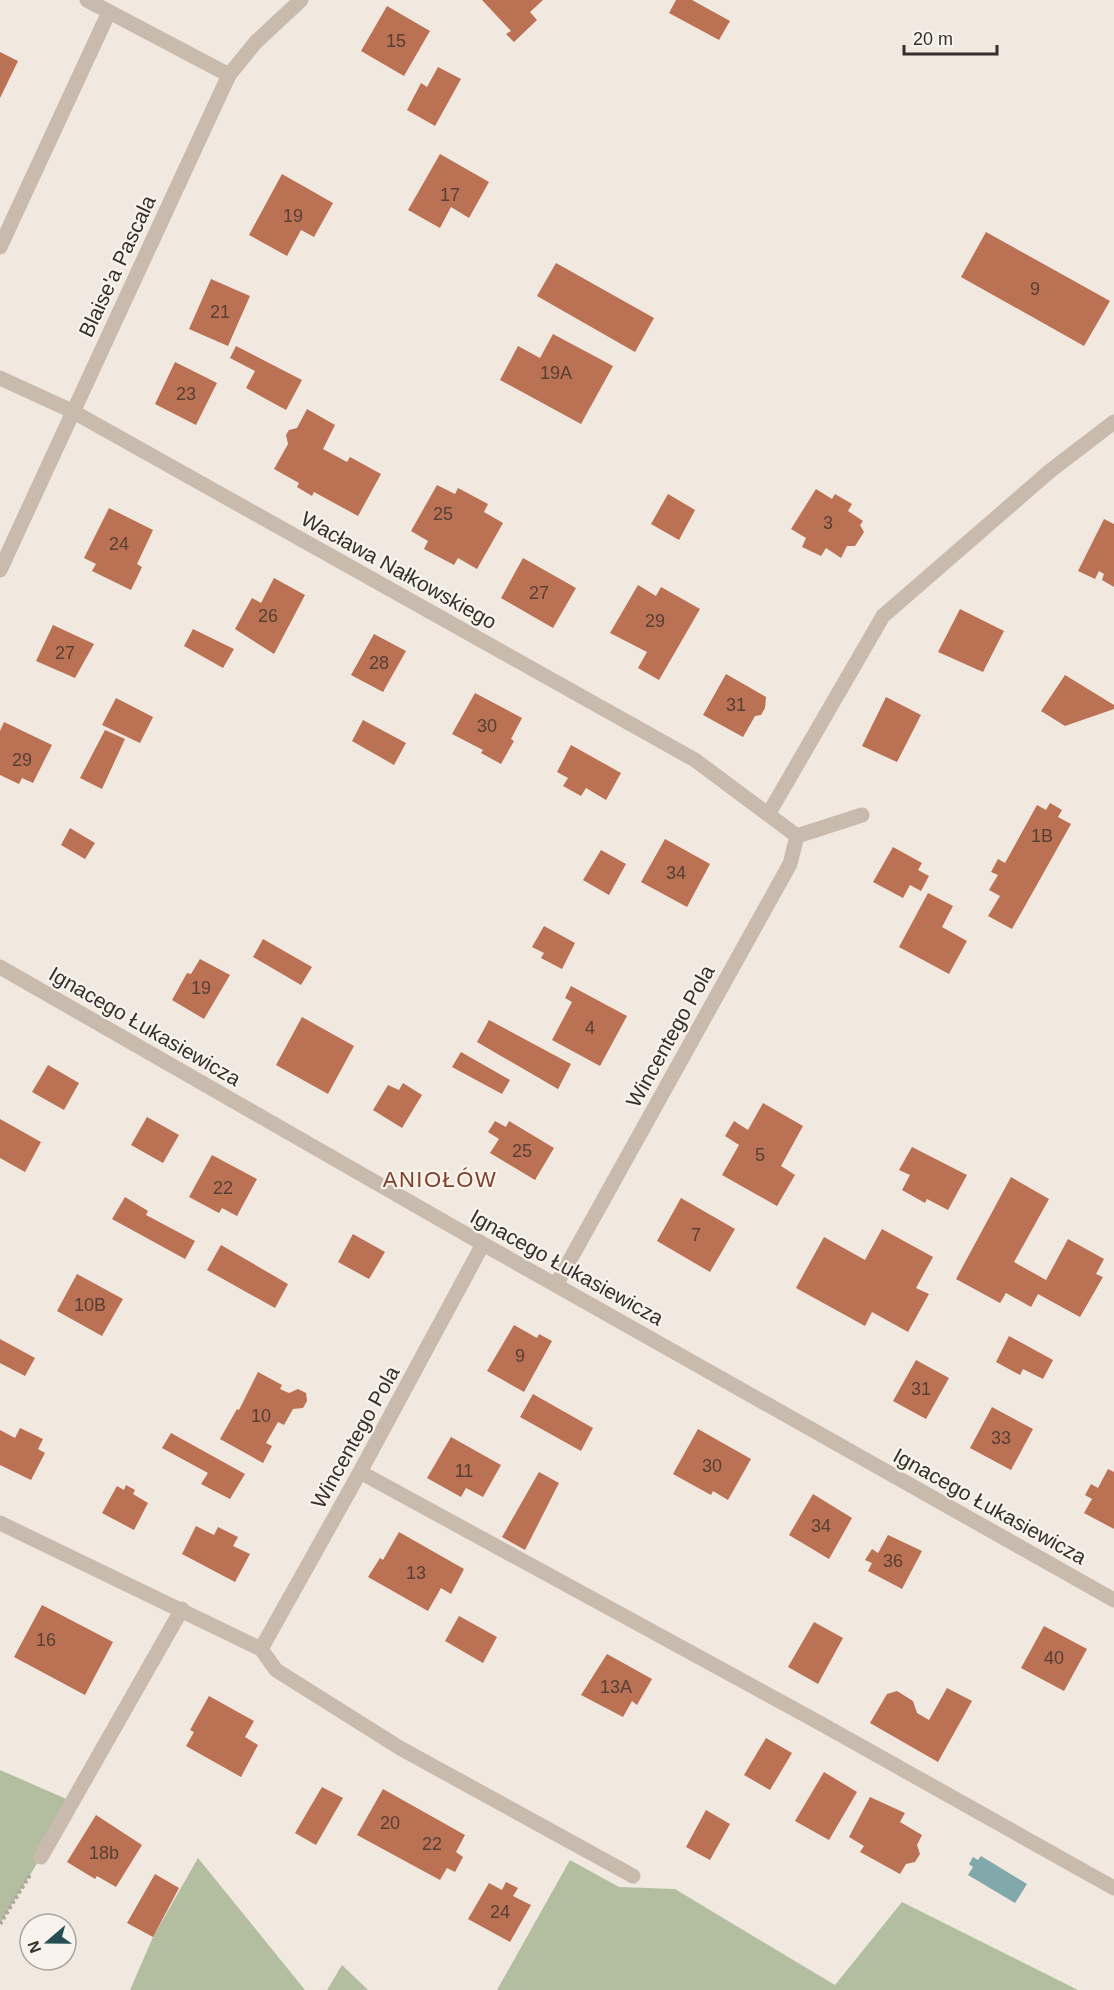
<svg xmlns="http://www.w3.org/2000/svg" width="1114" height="1990" viewBox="0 0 1114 1990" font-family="Helvetica,sans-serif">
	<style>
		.green { fill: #b3bea1 }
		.water { fill: #81a8ab }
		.building { fill: #ba7154 }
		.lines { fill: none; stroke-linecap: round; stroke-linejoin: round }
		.path { stroke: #b3a497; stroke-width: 4; stroke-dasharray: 3 3; stroke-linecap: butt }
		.lane { stroke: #c8baac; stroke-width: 15 }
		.street { stroke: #c8baac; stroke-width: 15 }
		.labels { text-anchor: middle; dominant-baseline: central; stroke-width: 4.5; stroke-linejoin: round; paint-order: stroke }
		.number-label { font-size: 18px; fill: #584034 }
		.street-label { font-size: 21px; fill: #372f2a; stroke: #f8f3ec }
		.neighbourhood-label { font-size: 22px; letter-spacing: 1.5px; fill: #7e422b; stroke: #f8f3ec }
	</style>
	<rect width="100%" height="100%" fill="#f1e9e0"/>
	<!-- green -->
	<path class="green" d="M0 1770 71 1801 41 1857 0 1924Z
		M198 1858 305 1990H130L153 1937Z
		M570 1860 619 1887 675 1889 835 1985 902 1902 1078 1990H497Z
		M342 1965 368 1990H327Z"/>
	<!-- water -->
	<path class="water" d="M981 1856 1027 1884 1015 1903 968 1875 973 1867 969 1864 973 1857 978 1860Z"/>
	<!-- building -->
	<path class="building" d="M482 0H543L530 12 537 20 514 42 506 34 511 31Z
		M676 0H692L730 21 719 40 669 13Z
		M387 6 430 31 404 76 361 51Z
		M0 52 18 61 0 98Z
		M438 67 461 79 435 126 407 110 421 83 427 87Z
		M440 154 489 182 469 218 451 207 440 228 408 210Z
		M282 174 333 203 314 237 301 230 287 256 249 235Z
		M986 232 1110 301 1084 346 961 277Z
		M556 263 654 318 635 352 537 296Z
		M211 279 250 296 228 346 189 329Z
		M553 334 613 366 581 424 500 380 518 346 540 358Z
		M236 346 302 380 286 410 246 388 255 371 230 358Z
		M175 362 217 383 196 425 155 404Z
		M307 409 335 425 323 449 347 462 350 457 381 474 358 516 314 492 312 496 297 487 299 483 274 469 288 444 286 435 289 430 297 428Z
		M437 485 455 494 458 488 488 504 484 512 503 523 477 569 458 558 454 565 424 549 428 541 411 531Z
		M816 489 832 499 835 494 852 504 848 511 863 521 860 525 864 532 855 546H847L841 558 826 548 821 556 802 547 806 538 791 529Z
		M668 494 695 510 679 540 651 524Z
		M109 508 153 530 137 564 142 567 131 590 92 571 96 564 84 558Z
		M1104 519 1114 524V587L1102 580 1104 574 1099 571 1095 579 1078 571Z
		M523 558 576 588 553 628 501 598Z
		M274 578 305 595 274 654 235 629 252 598 261 603Z
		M638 585 656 596 661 587 700 609 659 680 638 668 647 652 610 633Z
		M960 609 1004 631 983 672 938 652Z
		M53 625 94 644 75 678 36 661Z
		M193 629 234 649 223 668 184 646Z
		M374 634 406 651 383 692 351 675Z
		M726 674 766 697 765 708 761 715 755 716 743 737 703 715Z
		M1065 675 1114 705V709L1065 726 1041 711Z
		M475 693 522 718 511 739 514 741 501 764 481 753 483 750 452 734Z
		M886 697 921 715 897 762 862 746Z
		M116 698 153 717 140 743 102 725Z
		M363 720 406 743 394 765 352 741Z
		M4 722 52 745 33 783 22 778 19 784 0 775V731Z
		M105 730 125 739 102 789 80 778Z
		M571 745 621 773 606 800 586 788 581 796 563 786 568 778 557 772Z
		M1050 803 1062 810 1058 817 1071 824 1012 929 988 916 1000 896 989 890 998 875 991 872 998 859 1005 863 1037 805 1046 810Z
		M70 828 95 843 85 859 61 845Z
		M665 839 710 864 687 907 641 882Z
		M893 847 922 863 918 870 929 876 921 891 910 885 903 898 873 882Z
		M601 850 626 864 609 895 583 880Z
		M928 893 953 906 942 927 967 941 949 974 899 947Z
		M544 926 575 943 562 969 541 958 544 953 532 947Z
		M263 939 312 967 301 985 253 957Z
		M200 959 230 975 204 1019 172 1000 187 973 191 974Z
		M571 986 627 1016 600 1066 552 1040 572 1002 565 998Z
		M302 1017 354 1046 328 1094 276 1065Z
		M489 1020 571 1064 558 1089 477 1042Z
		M461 1052 510 1080 502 1094 452 1067Z
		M48 1065 79 1083 64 1110 32 1092Z
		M403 1083 422 1095 402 1128 373 1110 388 1085 399 1090Z
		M763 1103 803 1126 781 1166 795 1175 777 1206 722 1175 739 1145 725 1136 734 1121 748 1130Z
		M147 1117 179 1135 163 1163 131 1145Z
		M0 1119 41 1142 25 1172 0 1158Z
		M495 1121 506 1127 509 1121 554 1148 535 1180 490 1153 499 1139 488 1132Z
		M912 1147 967 1175 948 1210 927 1199 925 1203 902 1190 910 1175 899 1170Z
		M212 1155 257 1179 237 1216 222 1208 219 1213 189 1197Z
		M1011 1177 1049 1199 1014 1262 1046 1280 1068 1239 1104 1259 1096 1274 1103 1277 1080 1317 1038 1294 1031 1307 1006 1293 1000 1303 956 1279Z
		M125 1197 148 1211 146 1215 195 1241 185 1259 112 1219Z
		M681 1198 735 1229 710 1272 657 1241Z
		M882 1229 933 1257 916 1288 929 1294 908 1332 872 1312 865 1326 796 1288 824 1237 865 1260Z
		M353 1234 385 1252 369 1279 338 1262Z
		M221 1245 288 1284 275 1308 207 1270Z
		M77 1274 123 1299 102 1336 57 1311Z
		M514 1325 537 1338 539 1334 552 1341 524 1392 487 1371Z
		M1009 1336 1053 1360 1043 1379 1023 1369 1020 1375 996 1362Z
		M0 1339 35 1358 25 1376 0 1363Z
		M916 1360 949 1378 926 1419 893 1401Z
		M258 1372 282 1385 280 1389 289 1393 298 1389 306 1393 307 1401 303 1408 293 1409 284 1425 278 1422 266 1443 272 1446 263 1463 220 1439 237 1409 239 1410Z
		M533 1394 593 1428 581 1451 520 1417Z
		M992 1407 1033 1429 1011 1470 970 1448Z
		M20 1428 43 1439 38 1449 45 1453 31 1480 0 1465V1430L15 1438Z
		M698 1429 751 1459 728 1500 713 1491 711 1495 673 1474Z
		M171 1433 245 1474 230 1499 201 1484 208 1473 162 1448Z
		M451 1437 501 1465 483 1497 466 1488 461 1497 427 1478Z
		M1108 1469 1114 1472V1529L1084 1513 1092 1499 1085 1495 1091 1484 1098 1488Z
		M539 1472 559 1483 525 1550 502 1537Z
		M126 1485 135 1490 133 1494 148 1503 134 1530 102 1513 117 1486 124 1490Z
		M813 1494 852 1518 829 1559 789 1535Z
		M196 1526 214 1535 218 1527 238 1537 233 1546 250 1554 235 1582 182 1554Z
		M399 1532 464 1569 451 1594 441 1588 428 1611 368 1577 380 1558 383 1560Z
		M888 1535 922 1551 902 1589 868 1571 872 1563 865 1560 872 1549 878 1553Z
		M42 1605 113 1642 85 1695 14 1657Z
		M459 1616 497 1637 483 1663 445 1641Z
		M814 1622 843 1638 818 1684 788 1667Z
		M1044 1626 1087 1649 1064 1691 1021 1668Z
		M607 1654 652 1679 637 1705 632 1701 623 1717 581 1695Z
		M947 1688 972 1701 938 1762 870 1723 887 1694 897 1691 913 1701 917 1713 929 1720Z
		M209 1696 254 1721 245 1737 258 1745 241 1777 186 1746 194 1732 190 1730Z
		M766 1738 792 1753 770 1790 744 1775Z
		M824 1772 857 1792 829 1840 795 1821Z
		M322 1787 343 1798 316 1845 295 1833Z
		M383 1789 465 1835 456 1852 463 1857 455 1872 447 1868 440 1880 357 1835Z
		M870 1797 905 1813 900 1822 922 1835 917 1845 920 1854 915 1862 906 1864 900 1874 860 1852 864 1846 849 1837Z
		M706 1810 730 1824 710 1860 686 1847Z
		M96 1815 142 1845 116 1887 97 1876 95 1879 67 1862Z
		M155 1874 179 1888 153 1937 127 1923Z
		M506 1882 518 1888 513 1896 531 1905 510 1942 468 1919 489 1883 502 1890Z"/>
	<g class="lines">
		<!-- path -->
		<path class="path" d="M0 1924 30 1875"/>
		<!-- lane -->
		<path class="lane" d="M797 836 862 815
			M360 1472 818 1722 1114 1888
			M41 1857 182 1609"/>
		<!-- street -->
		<path class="street" d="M87 0 229 75
			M0 247 109 12
			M0 378 72 411 695 760 797 836 790 864 556 1285
			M0 570 229 75 256 42 301 0
			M769 813 883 616 1050 471 1114 422
			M0 967 483 1244 1114 1600
			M0 1523 261 1649 276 1670 400 1748 633 1876
			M261 1649 360 1472 483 1244"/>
	</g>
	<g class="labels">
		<!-- number labels -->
		<g class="number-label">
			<text x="396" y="41">15</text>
			<text x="450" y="195">17</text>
			<text x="293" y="216">19</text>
			<text x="1035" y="289">9</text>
			<text x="220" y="312">21</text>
			<text x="556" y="373">19A</text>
			<text x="186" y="394">23</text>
			<text x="443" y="514">25</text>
			<text x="828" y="523">3</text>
			<text x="119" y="544">24</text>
			<text x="539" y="593">27</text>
			<text x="268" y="616">26</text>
			<text x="655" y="621">29</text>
			<text x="65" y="653">27</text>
			<text x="379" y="663">28</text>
			<text x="736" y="705">31</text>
			<text x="487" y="726">30</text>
			<text x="22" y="760">29</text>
			<text x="1042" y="836">1B</text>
			<text x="676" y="873">34</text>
			<text x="201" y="988">19</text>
			<text x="590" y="1028">4</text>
			<text x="522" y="1151">25</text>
			<text x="760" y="1155">5</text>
			<text x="223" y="1188">22</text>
			<text x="696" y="1235">7</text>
			<text x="90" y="1305">10B</text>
			<text x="520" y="1356">9</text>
			<text x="921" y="1389">31</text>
			<text x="261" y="1416">10</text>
			<text x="1001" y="1438">33</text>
			<text x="712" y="1466">30</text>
			<text x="464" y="1471">11</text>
			<text x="821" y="1526">34</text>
			<text x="893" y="1561">36</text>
			<text x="416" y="1573">13</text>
			<text x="46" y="1640">16</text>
			<text x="1054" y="1658">40</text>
			<text x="616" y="1687">13A</text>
			<text x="390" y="1823">20</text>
			<text x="432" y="1844">22</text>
			<text x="104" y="1853">18b</text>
			<text x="500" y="1912">24</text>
		</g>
		<!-- street labels -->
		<g class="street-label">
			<text transform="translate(117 266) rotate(-65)">Blaise'a Pascala</text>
			<text transform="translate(399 570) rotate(29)">Wacława Nałkowskiego</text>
			<text transform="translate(145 1026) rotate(30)">Ignacego Łukasiewicza</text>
			<text transform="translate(670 1036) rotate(-61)">Wincentego Pola</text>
			<text transform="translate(567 1267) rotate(29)">Ignacego Łukasiewicza</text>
			<text transform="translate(355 1437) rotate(-61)">Wincentego Pola</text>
			<text transform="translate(990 1506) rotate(29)">Ignacego Łukasiewicza</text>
		</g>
		<!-- neighbourhood labels -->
		<g class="neighbourhood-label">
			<text x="440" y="1179">ANIOŁÓW</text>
		</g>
	</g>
	<!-- north arrow -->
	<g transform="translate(48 1942) rotate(250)"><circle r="28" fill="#f8f3ec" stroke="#aba59e" stroke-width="1.5"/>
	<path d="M0-4.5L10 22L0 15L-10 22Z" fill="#244f54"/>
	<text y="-9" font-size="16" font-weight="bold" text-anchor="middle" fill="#372f2a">N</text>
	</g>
	<!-- scale -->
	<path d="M904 45v9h93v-9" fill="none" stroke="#372f2a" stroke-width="3"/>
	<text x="913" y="45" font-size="18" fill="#372f2a" stroke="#f8f3ec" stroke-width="4.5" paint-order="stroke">20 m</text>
</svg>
